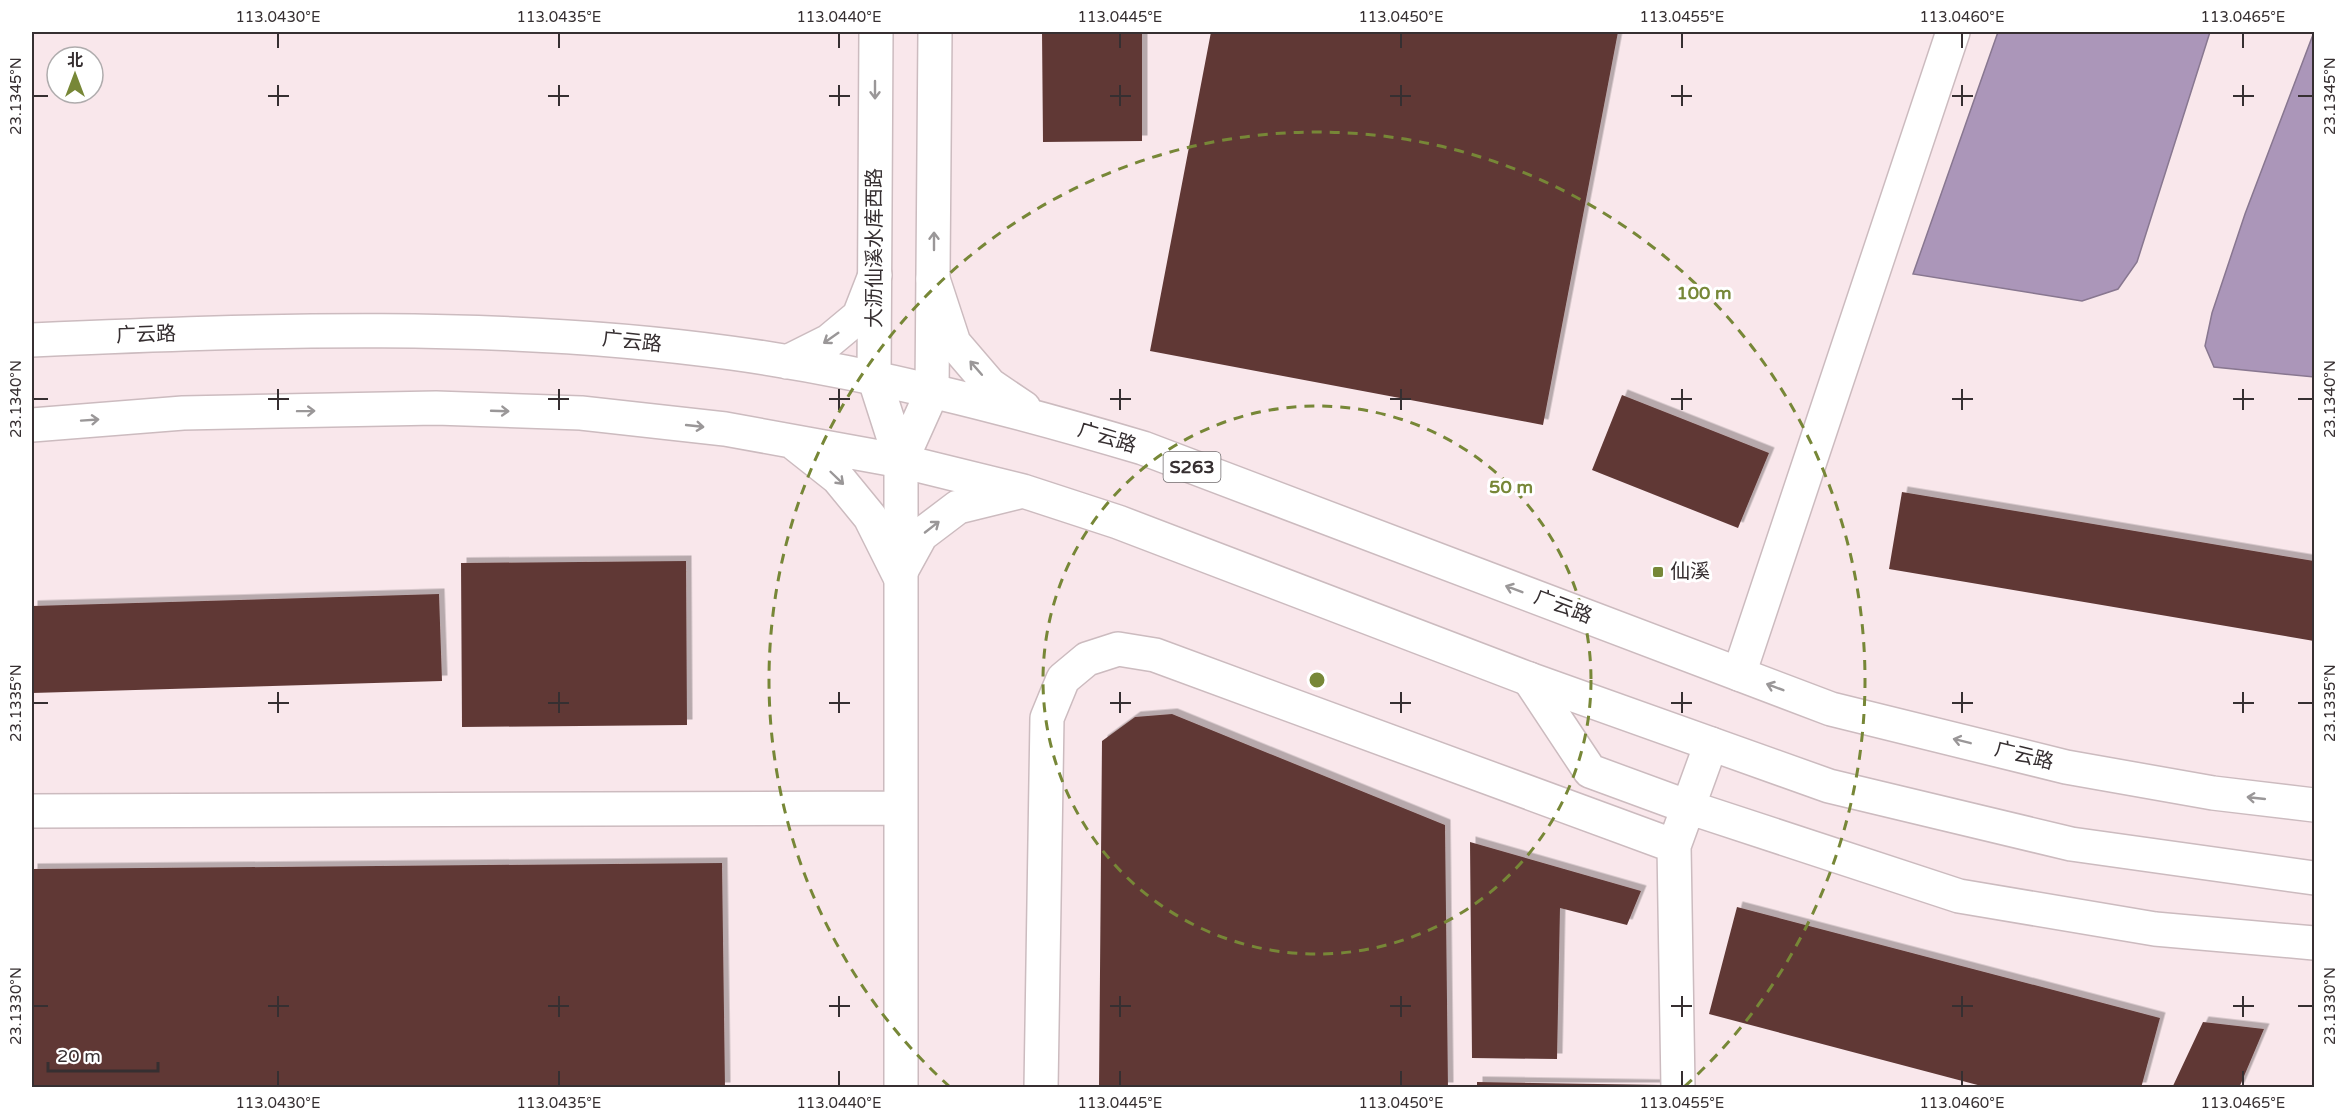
<svg xmlns="http://www.w3.org/2000/svg" width="2346" height="1119" viewBox="0 0 2346 1119" font-family="'Varela Round','Noto Sans SC',sans-serif">
	<style>
		.water { fill: #ab96b9; stroke: #887790; stroke-width: 1.5 }
		.building { fill: #603936; filter: url(#shadow) }
		.lines { fill: none; stroke-linecap: round; stroke-linejoin: round }
		.minor-casing { stroke: #ccbbbf; stroke-width: 36 }
		.major-casing { stroke: #ccbbbf; stroke-width: 36 }
		.minor { stroke: #fff; stroke-width: 33 }
		.major { stroke: #fff; stroke-width: 33 }
		.oneway { stroke: #9a9798 }
		.ticks { fill: none; stroke: #362f31; stroke-width: 2 }
		.ring { fill: none; stroke: #778737; stroke-width: 3; stroke-dasharray: 10 8 }
		.poi-dot { fill: #778737; stroke: #fff; stroke-width: 2 }
		.labels { text-anchor: middle; dominant-baseline: central; stroke-width: 6; stroke-linejoin: round; paint-order: stroke }
		.shield { fill: #fff; stroke: #726d6f; stroke-width: 1.5 }
		.shield-label { font-size: 18px; font-weight: bold; fill: #362f31 }
		.street-label { font-size: 20px; fill: #362f31; stroke: #fff }
		.poi-label { font-size: 20px; fill: #362f31; stroke: #fff; text-anchor: start }
		.centre { fill: #778737; stroke: #fff; stroke-width: 3 }
		.ring-label { font-size: 18px; text-anchor: middle; font-weight: bold; fill: #778737; stroke: #fff; stroke-width: 6; stroke-linejoin: round; paint-order: stroke }
		.neatline { fill: none; stroke: #362f31; stroke-width: 2 }
		.ticks-label { font-size: 15px; text-anchor: middle; fill: #362f31 }
	</style>
	<defs>
		<filter id="shadow"><feDropShadow dx="5.5" dy="-5.5" stdDeviation="0" flood-color="#0004"/></filter>
	</defs>
	<rect width="100%" height="100%" fill="#f9e7eb"/>
	<!-- water -->
	<path class="water" d="M1998 32H2210L2137 262 2118 289 2082 301 1913 274Z
		M2314 32V377L2214 367 2205 346 2212 313 2245 214Z"/>
	<!-- building -->
	<path class="building" d="M1042 32H1142V141L1043 142Z
		M1211 32H1618L1543 425 1150 351Z
		M1622 395 1769 453 1738 528 1592 470Z
		M1902 492 2314 561V641L1889 569Z
		M686 561 687 725 462 727 461 563Z
		M439 594 442 681 32 693V606Z
		M1172 714 1445 825 1448 1088H1099L1102 741 1135 717Z
		M1470 842 1641 891 1627 925 1560 908 1557 1059 1472 1058Z
		M722 863 725 1088H32V869Z
		M1737 907 2160 1018 2141 1088H1989L1709 1014Z
		M2203 1022 2264 1029 2239 1088H2172Z
		M1477 1082 1662 1085V1088H1477Z"/>
	<g class="lines">
		<defs>
			<path id="minor" d="M876 32 874 377 901 461
				M1739 674 1953 32
				M1529 679 1590 771 1688 807 1959 896 2155 929 2314 943
				M32 811 900 808
				M901 1088V461L932 392 935 32
				M1041 1088 1047 718 1063 679 1087 659 1118 649 1155 655 1674 846
				M1678 1088 1674 846 1711 744"/>
			<path id="major" d="M933 279 954 343 990 385 1024 408
				M32 340C264 330 499 321 731 353 870 372 1008 408 1143 448L1831 709 2066 767 2213 793 2314 805
				M787 362 829 341 859 316 875 275
				M32 425 183 413 436 408 581 413 725 429 901 461 1023 491 1118 522 1529 679 1829 786 2071 844 2314 878
				M795 444 838 478 870 517 899 575
				M899 575 921 535 958 507 1019 492"/>
		</defs>
		<!-- minor casing -->
		<use href="#minor" class="minor-casing"/>
		<!-- major casing -->
		<use href="#major" class="major-casing"/>
		<!-- minor -->
		<use href="#minor" class="minor"/>
		<!-- major -->
		<use href="#major" class="major"/>
	</g>
	<!-- one-way arrows -->
	<defs><path id="oneway-shaft" d="M-6 0H5M1.5-3L5.5 0L1.5 3" fill="none" stroke-width="1.6" stroke-linecap="round" stroke-linejoin="round" transform="scale(1.5)"/></defs>
	<g class="oneway">
		<use href="#oneway-shaft" transform="translate(875 90) rotate(90)"/>
		<use href="#oneway-shaft" transform="translate(934 241) rotate(-90)"/>
		<use href="#oneway-shaft" transform="translate(831 338) rotate(145)"/>
		<use href="#oneway-shaft" transform="translate(976 368) rotate(-131)"/>
		<use href="#oneway-shaft" transform="translate(306 411) rotate(-1)"/>
		<use href="#oneway-shaft" transform="translate(500 411) rotate(2)"/>
		<use href="#oneway-shaft" transform="translate(90 420) rotate(-4)"/>
		<use href="#oneway-shaft" transform="translate(695 426) rotate(6)"/>
		<use href="#oneway-shaft" transform="translate(837 478) rotate(44)"/>
		<use href="#oneway-shaft" transform="translate(932 527) rotate(-38)"/>
		<use href="#oneway-shaft" transform="translate(1514 589) rotate(-159)"/>
		<use href="#oneway-shaft" transform="translate(1775 687) rotate(-159)"/>
		<use href="#oneway-shaft" transform="translate(1962 741) rotate(-166)"/>
		<use href="#oneway-shaft" transform="translate(2256 798) rotate(-174)"/>
	</g>
	<!-- ticks -->
	<path class="ticks" d="M278 33V48M559 33V48M839 33V48M1120 33V48M1401 33V48M1682 33V48M1962 33V48M2243 33V48M278 85V106M559 85V106M839 85V106M1120 85V106M1401 85V106M1682 85V106M1962 85V106M2243 85V106M33 96H48M268 96H289M548 96H569M829 96H850M1110 96H1131M1390 96H1411M1671 96H1692M1952 96H1973M2233 96H2254M2298 96H2313M278 389V410M559 389V410M839 389V410M1120 389V410M1401 389V410M1682 389V410M1962 389V410M2243 389V410M33 399H48M268 399H289M548 399H569M829 399H850M1110 399H1131M1390 399H1411M1671 399H1692M1952 399H1973M2233 399H2254M2298 399H2313M278 692V713M559 692V713M839 692V713M1120 692V713M1401 692V713M1682 692V713M1962 692V713M2243 692V713M33 703H48M268 703H289M548 703H569M829 703H850M1110 703H1131M1390 703H1411M1671 703H1692M1952 703H1973M2233 703H2254M2298 703H2313M278 996V1017M559 996V1017M839 996V1017M1120 996V1017M1401 996V1017M1682 996V1017M1962 996V1017M2243 996V1017M33 1006H48M268 1006H289M548 1006H569M829 1006H850M1110 1006H1131M1390 1006H1411M1671 1006H1692M1952 1006H1973M2233 1006H2254M2298 1006H2313M278 1071V1086M559 1071V1086M839 1071V1086M1120 1071V1086M1401 1071V1086M1682 1071V1086M1962 1071V1086M2243 1071V1086"/>
	<!-- distance rings -->
	<g class="ring">
		<circle cx="1317" cy="680" r="274"/>
		<path d="M950 1087A548 548 0 1 1 1684 1087"/>
	</g>
	<!-- markers -->
	<rect class="poi-dot" x="1652" y="566" width="12" height="12" rx="3"/>
	<g class="labels">
		<!-- shield labels -->
		<rect class="shield" x="1163.5" y="452" width="57" height="30" rx="4.5"/>
		<g class="shield-label">
			<text x="1192" y="467">S263</text>
		</g>
		<!-- street labels -->
		<g class="street-label">
			<text transform="translate(875 248) rotate(-90)">大沥仙溪水库西路</text>
			<text transform="translate(146 335) rotate(-2)">广云路</text>
			<text transform="translate(632 342) rotate(6)">广云路</text>
			<text transform="translate(1107 438) rotate(17)">广云路</text>
			<text transform="translate(1563 607) rotate(21)">广云路</text>
			<text transform="translate(2024 756) rotate(14)">广云路</text>
		</g>
		<!-- poi labels -->
		<g class="poi-label">
			<text x="1670" y="572">仙溪</text>
		</g>
	</g>
	<circle cx="1317" cy="680" r="9" class="centre"/>
	<g class="ring-label">
		<text x="1704" y="299">100 m</text>
		<text x="1511" y="493">50 m</text>
	</g>
	<!-- border -->
	<rect width="2346" height="1119" fill="none" stroke="#ffffff" stroke-width="66"/>
	<!-- north arrow -->
	<g transform="translate(75 75)"><circle r="28" fill="#ffffff" stroke="#afacad" stroke-width="1.5"/>
	<path d="M0-4.5L10 22L0 15L-10 22Z" fill="#778737"/>
	<text y="-9" font-size="16" font-weight="bold" text-anchor="middle" fill="#362f31">北</text>
	</g>
	<!-- scale -->
	<path d="M48 1062v9h110v-9" fill="none" stroke="#362f31" stroke-width="3"/>
	<text x="57" y="1062" font-size="18" fill="#362f31" stroke="#ffffff" stroke-width="4.5" paint-order="stroke">20 m</text>
	<rect x="33" y="33" width="2280" height="1053" class="neatline"/>
	<g class="ticks-label">
		<text x="278" y="22">113.0430°E</text>
		<text x="559" y="22">113.0435°E</text>
		<text x="839" y="22">113.0440°E</text>
		<text x="1120" y="22">113.0445°E</text>
		<text x="1401" y="22">113.0450°E</text>
		<text x="1682" y="22">113.0455°E</text>
		<text x="1962" y="22">113.0460°E</text>
		<text x="2243" y="22">113.0465°E</text>
		<text transform="translate(16 96) rotate(-90)" y="5">23.1345°N</text>
		<text transform="translate(2330 96) rotate(-90)" y="5">23.1345°N</text>
		<text transform="translate(16 399) rotate(-90)" y="5">23.1340°N</text>
		<text transform="translate(2330 399) rotate(-90)" y="5">23.1340°N</text>
		<text transform="translate(16 703) rotate(-90)" y="5">23.1335°N</text>
		<text transform="translate(2330 703) rotate(-90)" y="5">23.1335°N</text>
		<text transform="translate(16 1006) rotate(-90)" y="5">23.1330°N</text>
		<text transform="translate(2330 1006) rotate(-90)" y="5">23.1330°N</text>
		<text x="278" y="1108">113.0430°E</text>
		<text x="559" y="1108">113.0435°E</text>
		<text x="839" y="1108">113.0440°E</text>
		<text x="1120" y="1108">113.0445°E</text>
		<text x="1401" y="1108">113.0450°E</text>
		<text x="1682" y="1108">113.0455°E</text>
		<text x="1962" y="1108">113.0460°E</text>
		<text x="2243" y="1108">113.0465°E</text>
	</g>
</svg>
